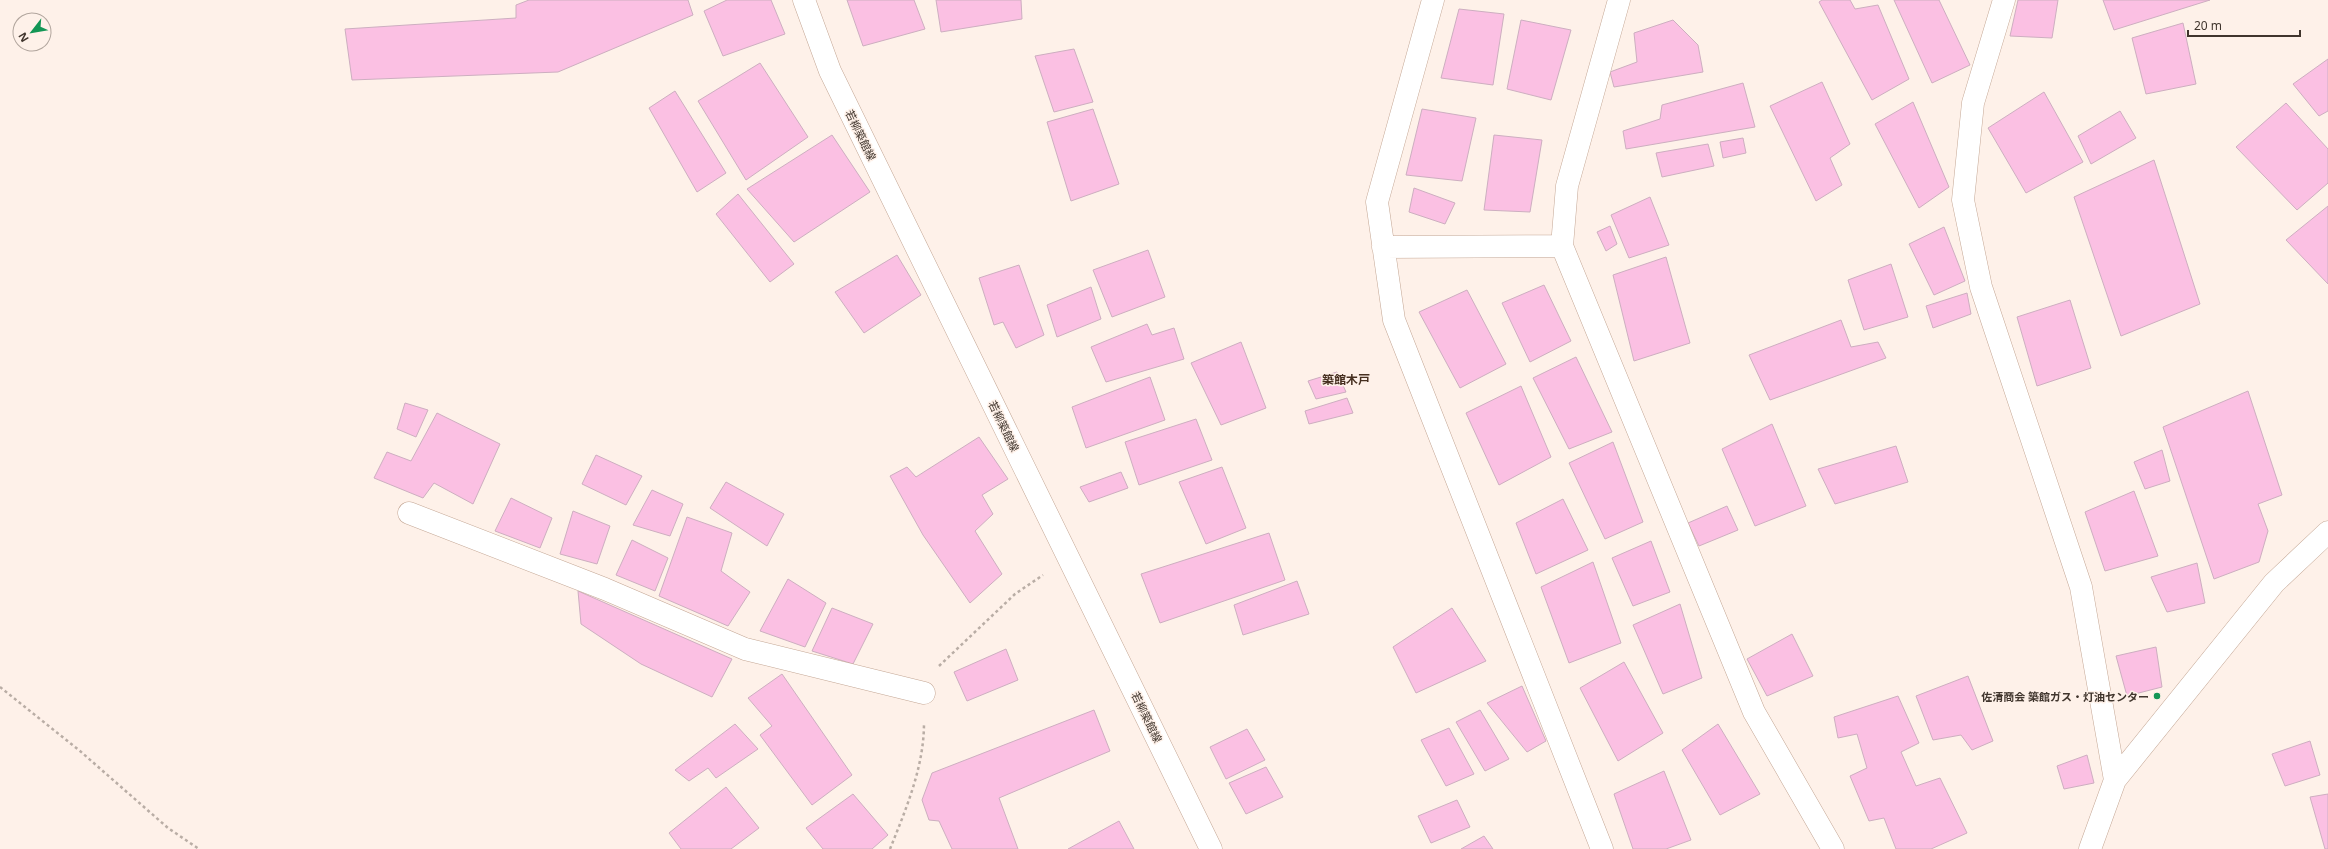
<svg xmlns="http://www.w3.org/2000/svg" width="2328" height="849" viewBox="0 0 2328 849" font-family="'Noto Sans','Noto Sans JP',sans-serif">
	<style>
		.building { fill: #fbc0e3; stroke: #cdaec0 }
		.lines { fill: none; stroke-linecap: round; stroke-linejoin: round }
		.minor-casing { stroke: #c4a795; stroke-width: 23 }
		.major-casing { stroke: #c4a795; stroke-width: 23 }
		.path { stroke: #b9ada5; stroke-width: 2.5; stroke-dasharray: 3 3; stroke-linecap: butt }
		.minor { stroke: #fff; stroke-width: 22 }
		.major { stroke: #fff; stroke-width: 22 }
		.poi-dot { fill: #139655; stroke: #fef1e9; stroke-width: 1.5 }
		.labels { text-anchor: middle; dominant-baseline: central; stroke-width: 3; stroke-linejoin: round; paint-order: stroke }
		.street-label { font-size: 11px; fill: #40352d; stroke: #fef1e9 }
		.poi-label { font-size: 11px; font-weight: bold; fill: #40352d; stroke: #fef1e9; text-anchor: end }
		.neighbourhood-label { font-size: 12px; font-weight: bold; fill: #462f20; stroke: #fef1e9 }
	</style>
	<rect width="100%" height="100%" fill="#fef1e9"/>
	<!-- building -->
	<path class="building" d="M529 0H688L693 15 558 72 352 80 345 29 516 18V5Z
		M727 0H771L785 34 723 56 704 11Z
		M847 0H914L925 29 863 46Z
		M936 0H1021L1022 19 941 32Z
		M1822 0H1850L1855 9 1878 5 1909 79 1872 100 1819 2Z
		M1894 0H1939L1970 65 1932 83Z
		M2018 0H2058L2052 38 2010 36Z
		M2103 0H2210L2114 30Z
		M1459 9 1504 14 1493 85 1441 78Z
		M1521 20 1571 30 1551 100 1507 89Z
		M1673 20 1698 45 1703 72 1614 87 1610 72 1637 62 1634 33Z
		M2183 23 2196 84 2146 94 2132 38Z
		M1074 49 1093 102 1054 112 1035 56Z
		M2328 59V111L2319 116 2293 84Z
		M760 63 808 137 746 180 698 101Z
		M1822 82 1850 144 1830 158 1842 185 1816 201 1770 106Z
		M1743 83 1755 127 1626 149 1623 131 1660 119 1662 105Z
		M675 91 726 173 697 192 649 108Z
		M2044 92 2083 162 2026 193 1988 128Z
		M1913 102 1949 187 1919 208 1875 124Z
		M2286 103 2328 149V183L2297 210 2236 147Z
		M1093 109 1119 184 1071 201 1047 122Z
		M1422 109 1476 118 1462 181 1406 175Z
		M2120 111 2136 138 2091 164 2078 136Z
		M832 135 870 192 794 242 747 189Z
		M1494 135 1542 140 1530 212 1484 210Z
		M1743 138 1746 153 1723 158 1720 142Z
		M1708 144 1714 166 1662 177 1656 153Z
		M2154 160 2200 304 2121 336 2074 197Z
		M1414 188 1455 203 1445 224 1409 212Z
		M738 194 794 264 770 282 716 214Z
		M1650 197 1669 245 1629 258 1611 215Z
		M2328 206V284L2286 240Z
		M1610 226 1617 244 1606 251 1597 232Z
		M1944 227 1965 281 1934 295 1909 244Z
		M1148 250 1165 297 1112 317 1093 270Z
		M897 255 921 295 864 333 835 292Z
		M1666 257 1690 343 1634 361 1613 275Z
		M1891 264 1908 317 1864 330 1848 280Z
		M1019 265 1044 335 1016 348 1003 322 994 325 979 278Z
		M1544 285 1571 341 1530 362 1502 303Z
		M1091 287 1101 319 1057 337 1047 305Z
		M1467 290 1506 364 1460 388 1419 312Z
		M1967 293 1971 314 1933 328 1926 306Z
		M2070 300 2091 368 2037 386 2017 317Z
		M1841 320 1851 347 1878 342 1886 358 1770 400 1749 355Z
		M1147 324 1152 335 1174 328 1184 359 1106 382 1091 347Z
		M1241 342 1266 408 1221 425 1191 363Z
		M1576 357 1612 432 1569 449 1533 378Z
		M1337 372 1346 392 1316 399 1308 381Z
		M1150 377 1165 420 1086 448 1072 407Z
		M1521 386 1551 457 1499 485 1466 413Z
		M2248 391 2282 495 2258 504 2268 531 2259 562 2214 579 2163 427Z
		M1347 398 1353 413 1309 424 1305 411Z
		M405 403 428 410 416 437 397 429Z
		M437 413 500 444 473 504 434 483 423 498 374 478 387 452 411 461Z
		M1196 419 1212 460 1139 485 1125 442Z
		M1772 424 1806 506 1755 526 1722 449Z
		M979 437 1008 479 982 495 993 514 975 531 1002 574 970 603 923 535 890 476 907 467 916 477Z
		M1613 442 1643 522 1605 539 1569 463Z
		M1896 446 1908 482 1835 504 1818 469Z
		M2162 450 2170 481 2145 489 2134 462Z
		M596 455 642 476 626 505 582 484Z
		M1222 467 1246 528 1206 544 1179 482Z
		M1121 472 1128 488 1089 502 1080 487Z
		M726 482 784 514 767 546 710 508Z
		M652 490 683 504 670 536 633 525Z
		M2134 491 2158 556 2105 571 2085 512Z
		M511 498 552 518 540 548 495 531Z
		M1563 499 1588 550 1536 574 1516 523Z
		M1727 506 1738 530 1699 546 1688 523Z
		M573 511 610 526 597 564 560 554Z
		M687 517 732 533 721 571 750 592 728 626 659 596Z
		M1269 533 1285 580 1160 623 1141 574Z
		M632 540 668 558 655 591 616 575Z
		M1651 541 1670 592 1633 606 1612 558Z
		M1593 562 1621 643 1569 663 1541 587Z
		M2197 563 2205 603 2167 612 2151 577Z
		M788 579 826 603 805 647 760 631Z
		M1297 581 1309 614 1243 635 1234 605Z
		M578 591 732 659 712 697 641 664 581 624Z
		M1680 604 1702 678 1663 694 1633 625Z
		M832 608 873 624 853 664 812 651Z
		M1452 608 1486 661 1416 693 1393 647Z
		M1792 634 1813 676 1767 696 1747 659Z
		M2156 647 2162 687 2127 696 2116 656Z
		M1006 649 1018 680 967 701 954 672Z
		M1624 662 1663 733 1618 761 1580 688Z
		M782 674 852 775 812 805 760 735 772 726 748 698Z
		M1968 676 1993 741 1972 750 1961 735 1933 740 1916 696Z
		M1522 686 1546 741 1527 752 1487 703Z
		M1898 696 1919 743 1901 752 1916 786 1940 778 1967 833 1931 849H1896L1884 818 1869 821 1850 776 1867 768 1857 734 1838 738 1834 717Z
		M1094 710 1110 751 999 798 1018 849H952L939 821 929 820 922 800 932 773Z
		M1480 710 1509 759 1485 771 1456 722Z
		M735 724 758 749 716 778 708 768 689 781 675 770Z
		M1718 724 1760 794 1720 815 1682 750Z
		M1449 728 1474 774 1446 786 1421 740Z
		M1247 729 1265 760 1226 779 1210 747Z
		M2310 741 2320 775 2285 786 2272 754Z
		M2087 755 2094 783 2064 789 2057 766Z
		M1266 767 1283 797 1246 814 1229 783Z
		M1664 771 1691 840 1666 849H1633L1614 794Z
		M726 787 759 828 731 849H681L669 833Z
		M853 794 888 835 872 849H823L806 828Z
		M2328 794V849H2325L2310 797Z
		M1457 800 1470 827 1431 843 1418 816Z
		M1119 821 1134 849H1068Z
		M1484 836 1493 849H1461Z"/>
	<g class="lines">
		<defs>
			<path id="minor" d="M1433 0 1377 202 1394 320 1602 849
				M1619 0 1567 186 1562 246 1754 712 1833 849
				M2004 0 1973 103 1963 200 1981 287 2081 587 2115 780
				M1383 247 1562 246
				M409 513 605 589 745 649 924 693
				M2090 849 2115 780 2274 583 2328 532"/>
			<path id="major" d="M804 0 830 71 1211 849"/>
		</defs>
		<!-- minor casing -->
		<use href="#minor" class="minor-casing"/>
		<!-- major casing -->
		<use href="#major" class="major-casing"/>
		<!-- path -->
		<path class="path" d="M939 666 1015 594 1043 575
			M0 687 80 751 168 828 199 849
			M890 849C906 809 924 767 924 723"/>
		<!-- minor -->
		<use href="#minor" class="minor"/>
		<!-- major -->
		<use href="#major" class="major"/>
	</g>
	<!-- markers -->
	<circle class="poi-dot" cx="2157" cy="696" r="4"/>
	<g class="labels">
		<!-- street labels -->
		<g class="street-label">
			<text transform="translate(861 135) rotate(64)">若柳築館線</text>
			<text transform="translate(1004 426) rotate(64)">若柳築館線</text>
			<text transform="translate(1147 717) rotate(64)">若柳築館線</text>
		</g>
		<!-- poi labels -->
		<g class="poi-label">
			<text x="2149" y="696">佐清商会 築館ガス・灯油センター</text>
		</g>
		<!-- neighbourhood labels -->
		<g class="neighbourhood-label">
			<text x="1346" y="379">築館木戸</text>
		</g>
	</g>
	<!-- north arrow -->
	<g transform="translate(32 32) rotate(239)"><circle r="19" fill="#fef1e9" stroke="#b2a69e"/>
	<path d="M0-3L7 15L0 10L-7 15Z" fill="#139655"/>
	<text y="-6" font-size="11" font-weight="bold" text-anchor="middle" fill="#40352d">N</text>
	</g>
	<!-- scale -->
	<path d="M2188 30v6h112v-6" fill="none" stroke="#40352d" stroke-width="2"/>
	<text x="2194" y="30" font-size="12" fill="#40352d" stroke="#fef1e9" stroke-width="3" paint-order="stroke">20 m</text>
</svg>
